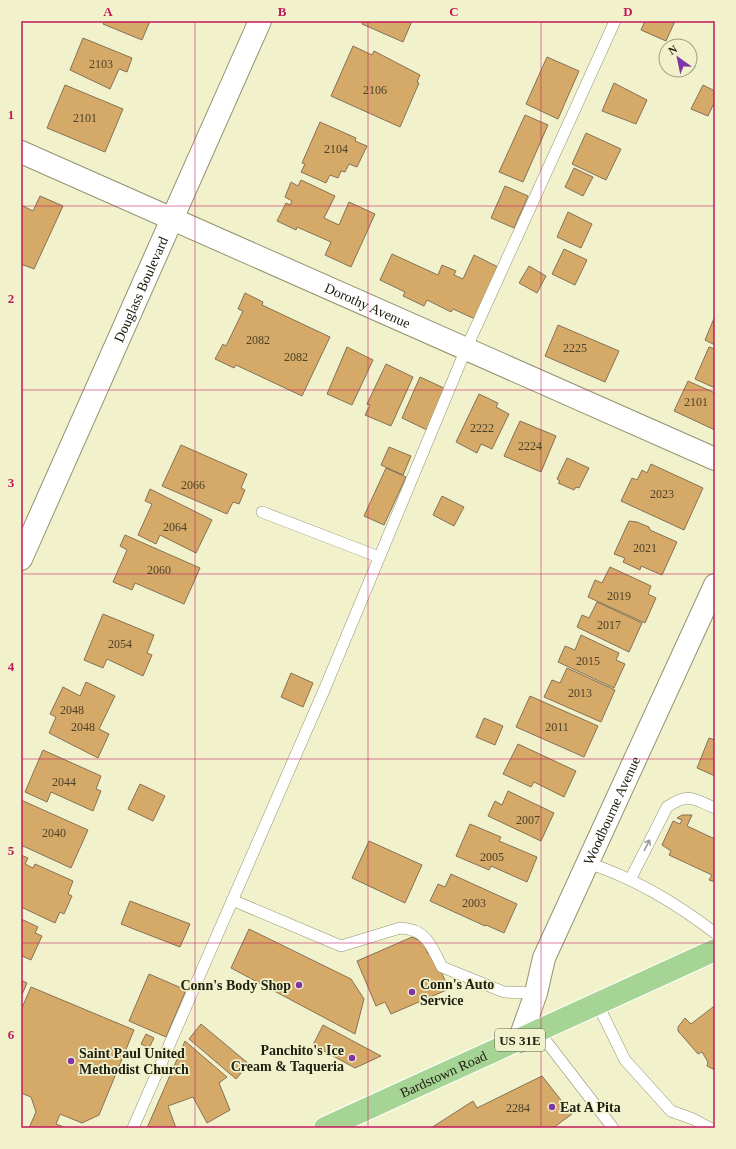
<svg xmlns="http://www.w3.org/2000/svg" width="736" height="1149" viewBox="0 0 736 1149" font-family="Georgia,serif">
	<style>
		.building { fill: #d5a968; stroke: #867255 }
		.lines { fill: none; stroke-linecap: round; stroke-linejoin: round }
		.lane-casing { stroke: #939371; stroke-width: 12 }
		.street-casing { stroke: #939371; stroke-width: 24 }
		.primary-casing { stroke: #fff; stroke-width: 24 }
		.lane { stroke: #fff; stroke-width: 11 }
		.street { stroke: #fff; stroke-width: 22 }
		.primary { stroke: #a6d495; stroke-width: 22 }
		.oneway { stroke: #9b9b95 }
		.grid { fill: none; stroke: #c2185b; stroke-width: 1; stroke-opacity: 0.55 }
		.poi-dot { fill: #8134a4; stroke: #f1f1cc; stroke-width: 1.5 }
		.labels { text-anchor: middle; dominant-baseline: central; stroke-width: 3.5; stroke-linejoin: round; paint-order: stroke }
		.number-label { font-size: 12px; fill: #4e4328 }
		.shield { fill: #f1f1cc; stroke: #5f5f4a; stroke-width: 1 }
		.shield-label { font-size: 13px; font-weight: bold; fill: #212113 }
		.street-label { font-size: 14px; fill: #212113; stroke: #f1f1cc }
		.poi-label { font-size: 14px; font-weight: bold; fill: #212113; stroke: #f1f1cc; text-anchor: start }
		.neatline { fill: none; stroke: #c2185b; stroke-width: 1.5 }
		.grid-label { font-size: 13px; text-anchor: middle; font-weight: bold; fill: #c2185b }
	</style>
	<rect width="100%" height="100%" fill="#f1f1cc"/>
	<!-- building -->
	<path class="building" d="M105 21H150L142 40 103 24Z
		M363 21H412L403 42 362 24Z
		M645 21H675L666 41 641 30Z
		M83 38 132 58 127 72 119 69 110 89 70 70Z
		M353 46 372 55 374 51 420 75 417 82 419 83 400 127 331 96Z
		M547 57 579 71 558 119 526 104Z
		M614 83 647 100 636 124 602 111Z
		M65 85 123 109 105 152 47 128Z
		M703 85 715 91V101L708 116 691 109Z
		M525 115 548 125 523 182 499 172Z
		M320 122 356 138 355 141 367 146 357 167 349 164 345 172 341 171 338 178 330 175 326 183 301 172 305 164 302 163Z
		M586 133 621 149 606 180 572 164Z
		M574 168 593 177 583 196 565 187Z
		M301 180 335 196 324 218 339 225 349 202 375 214 351 267 325 255 331 242 297 227 296 230 277 221 286 203 290 205 292 201 285 197 291 182 298 186Z
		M505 186 528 196 514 228 491 218Z
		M40 196 63 206 34 269 21 264V205L33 211Z
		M568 212 592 224 581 248 557 237Z
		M564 249 587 260 575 285 552 274Z
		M392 254 438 275 442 265 456 271 454 275 463 279 474 255 498 267 475 319 453 309 451 312 427 300 424 306 403 296 405 292 380 280Z
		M529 266 546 276 537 293 519 283Z
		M245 293 263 302 262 305 330 337 302 396 236 365 234 368 215 359 223 344 226 346 243 311 238 309Z
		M715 316V345L705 340Z
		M558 325 619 351 605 382 545 356Z
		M347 347 373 360 352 405 327 394Z
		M709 347 715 349V388L695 379Z
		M386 364 413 377 391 426 365 415 370 405 367 404Z
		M420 377 446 389 427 430 402 418Z
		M688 381 715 393V430L674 411Z
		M479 394 498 403 496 407 509 414 492 449 481 444 477 453 456 442Z
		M520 421 556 436 541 472 504 456Z
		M181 445 247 474 241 488 245 490 239 504 233 502 227 514 162 486Z
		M389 447 411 456 403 475 381 465Z
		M567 458 589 468 579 488 576 487 574 490 558 483 560 481 557 479Z
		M651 464 703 488 684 530 621 501 632 478 637 480 642 470 647 473Z
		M386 468 406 477 384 525 364 516Z
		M150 489 212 520 196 553 160 535 156 544 138 535 152 504 145 501Z
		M442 496 464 507 454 526 433 515Z
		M629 521 637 522 649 527 650 530 677 542 662 575 641 566 640 570 623 562 625 558 614 554Z
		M125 535 200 568 184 604 135 583 132 590 113 582 127 550 120 546Z
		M610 567 651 586 648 594 656 598 645 623 588 597 595 580 602 583Z
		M597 602 642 623 629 652 577 627 582 615 589 618Z
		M103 614 154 635 147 653 152 655 143 676 107 659 103 668 84 660Z
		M581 635 619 653 616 660 625 664 614 688 558 662 565 646 575 650Z
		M567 668 615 690 601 722 544 697 552 680 560 683Z
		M291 673 313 683 303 707 281 697Z
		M86 682 115 696 99 729 109 734 98 758 49 733 56 717 50 714 63 687 80 696Z
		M530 696 598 726 584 757 516 727Z
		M484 718 503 726 495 745 476 737Z
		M709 738 715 740V776L697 768Z
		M518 744 576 771 564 797 534 782 531 787 503 774Z
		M43 750 101 776 96 789 101 791 93 811 51 792 47 802 25 792Z
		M140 784 165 796 153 821 128 809Z
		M508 791 554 813 541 841 488 816 495 801 502 805Z
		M21 800 88 830 71 868 23 846 21 849Z
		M682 815H692L687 826 715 839V882L709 880 712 875 669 855 671 851 662 845 673 821 680 824 682 820 677 818Z
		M470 824 501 837 499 841 537 857 527 882 491 866 489 870 456 856Z
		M369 841 422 865 405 903 352 878Z
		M21 855 28 858 25 864 33 868 35 864 73 881 68 894 72 896 64 914 60 912 55 923 21 907Z
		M451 874 517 904 504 933 486 925 485 926 430 901 438 884 445 887Z
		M130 901 190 924 180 947 121 924Z
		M21 919 38 927 35 933 42 936 31 960 22 956 21 959Z
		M249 929 351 979 364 999 355 1034 231 968Z
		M412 937 423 942 428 954 432 952 449 989 391 1014 385 1002 376 1006 357 961Z
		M149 974 186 990 166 1037 129 1021Z
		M21 980 27 983 21 997Z
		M31 987 134 1030 99 1115 82 1123 60 1114 56 1124 66 1128H29L36 1112 31 1097 21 1093V1010Z
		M713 1007H715V1070L707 1066 708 1062 702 1052 698 1054 678 1031V1027L685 1018 691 1024Z
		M201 1024 249 1064 236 1079 189 1039Z
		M323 1025 381 1056 355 1068 313 1045Z
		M146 1034 154 1038 149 1048 141 1044Z
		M185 1041 227 1077 219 1083 230 1110 207 1123 193 1097 168 1106 176 1128H147Z
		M542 1076 572 1114 553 1128H431L473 1101 477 1108Z"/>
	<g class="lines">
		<defs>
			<path id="lane" d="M262 512 379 557
				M588 863C634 878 676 903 715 933
				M630 880 667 807C689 792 693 799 715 808
				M232 900 341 946 400 928C427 929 431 946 442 967L504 992 536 993
				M598 1005 625 1060 671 1111 693 1119 710 1128
				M539 1032 613 1128
				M133 1128 325 688 466 349 615 21"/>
			<g id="street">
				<path id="s1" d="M21 152 715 459"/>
				<path id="s2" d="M21 559 260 21"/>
				<path id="s3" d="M519 1041 536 993 544 958 715 585"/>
			</g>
			<g id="primary">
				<path id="s4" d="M325 1128 715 950"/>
			</g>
		</defs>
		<!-- lane casing -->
		<use href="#lane" class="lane-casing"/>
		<!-- street casing -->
		<use href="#street" class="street-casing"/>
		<!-- primary casing -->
		<use href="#primary" class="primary-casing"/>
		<!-- lane -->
		<use href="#lane" class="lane"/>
		<!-- street -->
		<use href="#street" class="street"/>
		<!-- primary -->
		<use href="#primary" class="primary"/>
	</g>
	<!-- one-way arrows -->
	<defs><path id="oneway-shaft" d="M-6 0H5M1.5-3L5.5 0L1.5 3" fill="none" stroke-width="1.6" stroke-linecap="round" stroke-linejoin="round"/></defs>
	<use class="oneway" href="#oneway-shaft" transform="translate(647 845) rotate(-63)"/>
	<!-- grid -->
	<path class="grid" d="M195 21V1128M368 21V1128M541 21V1128M21 206H715M21 390H715M21 574H715M21 759H715M21 943H715"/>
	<!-- markers -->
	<g class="poi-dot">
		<circle cx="299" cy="985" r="4"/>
		<circle cx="412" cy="992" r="4"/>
		<circle cx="352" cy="1058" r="4"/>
		<circle cx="71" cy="1061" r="4"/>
		<circle cx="552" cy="1107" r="4"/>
	</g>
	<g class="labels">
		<!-- number labels -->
		<g class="number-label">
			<text x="101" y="64">2103</text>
			<text x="375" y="90">2106</text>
			<text x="85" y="118">2101</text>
			<text x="336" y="149">2104</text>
			<text x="258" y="340">2082</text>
			<text x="575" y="348">2225</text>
			<text x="296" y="357">2082</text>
			<text x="696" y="402">2101</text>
			<text x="482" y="428">2222</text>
			<text x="530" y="446">2224</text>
			<text x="193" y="485">2066</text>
			<text x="662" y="494">2023</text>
			<text x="175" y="527">2064</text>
			<text x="645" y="548">2021</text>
			<text x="159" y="570">2060</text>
			<text x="619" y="596">2019</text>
			<text x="609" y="625">2017</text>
			<text x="120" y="644">2054</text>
			<text x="588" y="661">2015</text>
			<text x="580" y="693">2013</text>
			<text x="72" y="710">2048</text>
			<text x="83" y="727">2048</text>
			<text x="557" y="727">2011</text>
			<text x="64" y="782">2044</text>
			<text x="528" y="820">2007</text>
			<text x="54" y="833">2040</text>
			<text x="492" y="857">2005</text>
			<text x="474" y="903">2003</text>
			<text x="518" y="1108">2284</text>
		</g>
		<!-- shield labels -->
		<rect class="shield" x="495" y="1029" width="50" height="22" rx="3"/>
		<g class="shield-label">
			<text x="520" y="1040">US 31E</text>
		</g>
		<!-- street labels -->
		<g class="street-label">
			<text stroke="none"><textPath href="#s2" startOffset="295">Douglass Boulevard</textPath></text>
			<text stroke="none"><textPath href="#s1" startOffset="379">Dorothy Avenue</textPath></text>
			<text stroke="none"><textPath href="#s3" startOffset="249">Woodbourne Avenue</textPath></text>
			<text stroke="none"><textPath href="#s4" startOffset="130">Bardstown Road</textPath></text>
		</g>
		<!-- poi labels -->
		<g class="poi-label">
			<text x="420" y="984">Conn's Auto<tspan x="420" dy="16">Service</tspan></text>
			<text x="291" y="985" text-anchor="end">Conn's Body Shop</text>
			<text x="344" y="1050" text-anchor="end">Panchito's Ice<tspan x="344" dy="16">Cream &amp; Taqueria</tspan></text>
			<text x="79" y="1053">Saint Paul United<tspan x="79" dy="16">Methodist Church</tspan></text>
			<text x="560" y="1107">Eat A Pita</text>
		</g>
	</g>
	<!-- border -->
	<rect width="736" height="1149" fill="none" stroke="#f1f1cc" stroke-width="44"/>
	<!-- north arrow -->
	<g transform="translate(678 58) rotate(327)"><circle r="19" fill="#f1f1cc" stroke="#9e9e82"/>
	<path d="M0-3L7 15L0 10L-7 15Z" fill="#8134a4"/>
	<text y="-6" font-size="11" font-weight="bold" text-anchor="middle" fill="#212113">N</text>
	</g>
	<rect x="22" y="22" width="692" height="1105" class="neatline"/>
	<g class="grid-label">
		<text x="108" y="16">A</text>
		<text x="282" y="16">B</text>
		<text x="454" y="16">C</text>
		<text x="628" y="16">D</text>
		<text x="11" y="119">1</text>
		<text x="11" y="303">2</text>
		<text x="11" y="487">3</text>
		<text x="11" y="671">4</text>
		<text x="11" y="855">5</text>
		<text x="11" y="1039">6</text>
	</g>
</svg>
